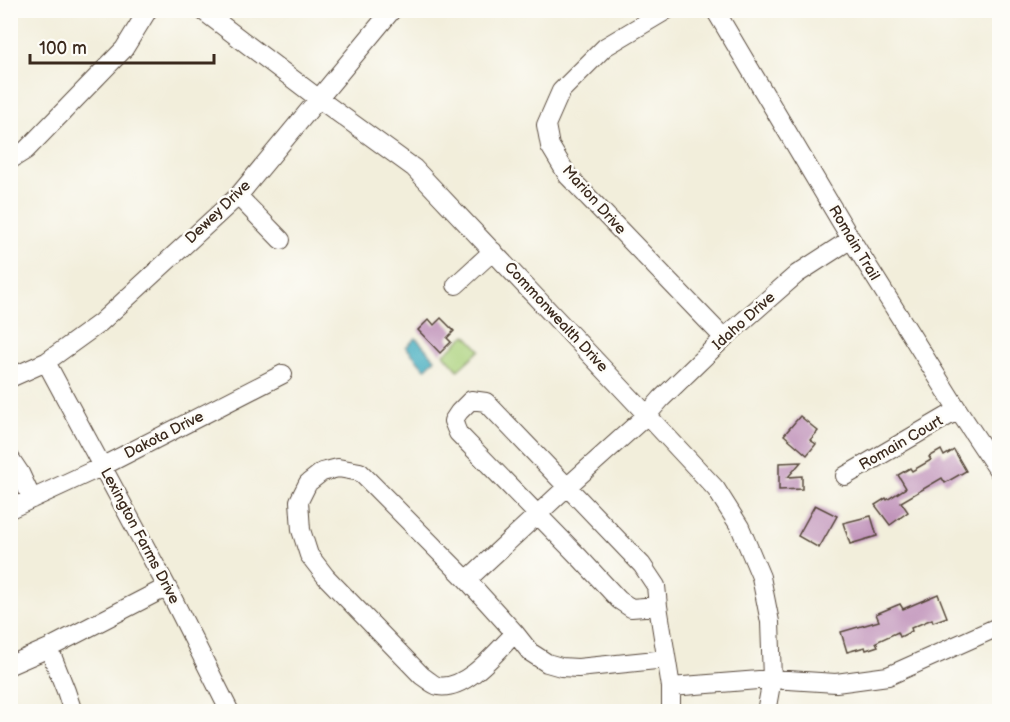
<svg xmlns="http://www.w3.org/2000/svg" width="1010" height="722" viewBox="0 0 1010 722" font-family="'Balsamiq Sans',sans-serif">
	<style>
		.green { fill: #aad17b; stroke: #727e4c; stroke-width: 1.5 }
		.water { fill: #3eaabe; stroke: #3c6a6e; stroke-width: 1.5 }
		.building { fill: #c194bb }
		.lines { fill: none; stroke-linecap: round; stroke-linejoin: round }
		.minor-casing { stroke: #56473a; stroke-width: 20 }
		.minor { stroke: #fff; stroke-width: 18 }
		.labels { text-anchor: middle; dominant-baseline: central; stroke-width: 5; stroke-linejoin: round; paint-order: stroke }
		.street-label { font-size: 15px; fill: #3b2a1e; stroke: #fdfcf7 }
	</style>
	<rect width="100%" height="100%" fill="#fdfcf7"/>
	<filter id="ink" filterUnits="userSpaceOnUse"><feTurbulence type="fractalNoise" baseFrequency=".0167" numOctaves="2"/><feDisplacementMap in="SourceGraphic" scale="12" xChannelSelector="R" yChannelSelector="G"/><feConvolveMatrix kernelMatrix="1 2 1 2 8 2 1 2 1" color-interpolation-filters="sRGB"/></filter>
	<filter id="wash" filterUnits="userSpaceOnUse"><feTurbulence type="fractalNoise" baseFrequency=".008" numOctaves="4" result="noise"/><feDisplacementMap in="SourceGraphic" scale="24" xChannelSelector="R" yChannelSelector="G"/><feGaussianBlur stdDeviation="1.35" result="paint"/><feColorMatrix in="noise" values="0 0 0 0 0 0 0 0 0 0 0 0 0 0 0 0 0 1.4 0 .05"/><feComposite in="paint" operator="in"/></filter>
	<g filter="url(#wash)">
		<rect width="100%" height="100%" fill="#f2eedb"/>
		<!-- green -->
		<path class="green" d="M466 335 480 350 458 370 444 354Z"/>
		<!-- water -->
		<path class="water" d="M416 338 435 359 425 369 406 347Z"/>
		<g id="blocks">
			<!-- building -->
			<path class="building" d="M441 318 454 331 447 338 451 342 440 353 418 330 429 319 434 325Z
				M800 416 818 431 810 440 816 444 807 455 784 435Z
				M941 450 944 456 954 450 966 471 945 483 942 478 901 502 908 512 890 525 875 505 886 498 887 500 906 488 898 475 910 468 912 471 931 460 929 457Z
				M801 462 788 477 802 476V489L779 490V463Z
				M815 505 837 516 819 548 798 536Z
				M871 516 877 536 850 544 843 523Z
				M938 594 947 617 933 622 932 619 911 628 912 631 900 637 898 632 876 642 878 646 866 650 865 647 847 652 841 632 879 621 876 614 900 604 903 609Z"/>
		</g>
	</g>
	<g filter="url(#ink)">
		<use href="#blocks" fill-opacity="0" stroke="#56473a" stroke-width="1.5"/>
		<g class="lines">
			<defs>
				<path id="minor" d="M202 10 319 99 414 168 647 415 716 489 740 527 761 577 770 622 772 679 766 712
					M667 10 605 47 561 91 546 125 550 146 568 176 724 338
					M715 10 851 239 958 410 1000 473
					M10 160 26 150 124 49 148 10
					M238 196 281 240
					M456 285 493 251
					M46 362 167 587 230 712
					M10 378 46 362 100 323 238 196 392 10
					M10 458 20 473 32 499
					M845 476 958 410
					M10 509 103 466 283 374
					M467 580 360 472 338 468 322 472 308 483 299 501 301 530 309 555 326 577 422 676C427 679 433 685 438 686 466 691 497 651 515 633L467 580 568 486 647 415 661 399 724 338 797 274 851 239
					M658 606 631 608 619 600 580 558 458 433 453 421 459 412 471 400 486 402 642 565 656 586 658 606 671 687V712
					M515 633 530 652 547 663 561 667 578 668 666 659
					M49 648 66 691 73 712
					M10 665 49 648 167 587
					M671 687 772 679 836 683 888 676 1000 626"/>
			</defs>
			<!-- minor casing -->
			<use href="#minor" class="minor-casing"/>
			<!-- minor -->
			<use href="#minor" class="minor"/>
		</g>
	</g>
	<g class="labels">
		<!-- street labels -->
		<g class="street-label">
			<text transform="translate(594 200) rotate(48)">Marion Drive</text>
			<text transform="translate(218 212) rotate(-44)">Dewey Drive</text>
			<text transform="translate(854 243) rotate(59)">Romain Trail</text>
			<text transform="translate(556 317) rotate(47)">Commonwealth Drive</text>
			<text transform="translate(744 321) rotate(-42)">Idaho Drive</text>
			<text transform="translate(164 435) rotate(-27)">Dakota Drive</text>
			<text transform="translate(901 443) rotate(-30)">Romain Court</text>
			<text transform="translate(140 536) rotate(62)">Lexington Farms Drive</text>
		</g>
	</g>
	<!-- margin -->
	<rect width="1010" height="722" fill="none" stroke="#fdfcf7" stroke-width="36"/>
	<!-- scale -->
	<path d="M30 54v9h184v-9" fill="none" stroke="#3b2a1e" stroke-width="3"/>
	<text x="39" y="54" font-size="18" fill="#3b2a1e" stroke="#fdfcf7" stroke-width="4.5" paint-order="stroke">100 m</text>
</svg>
